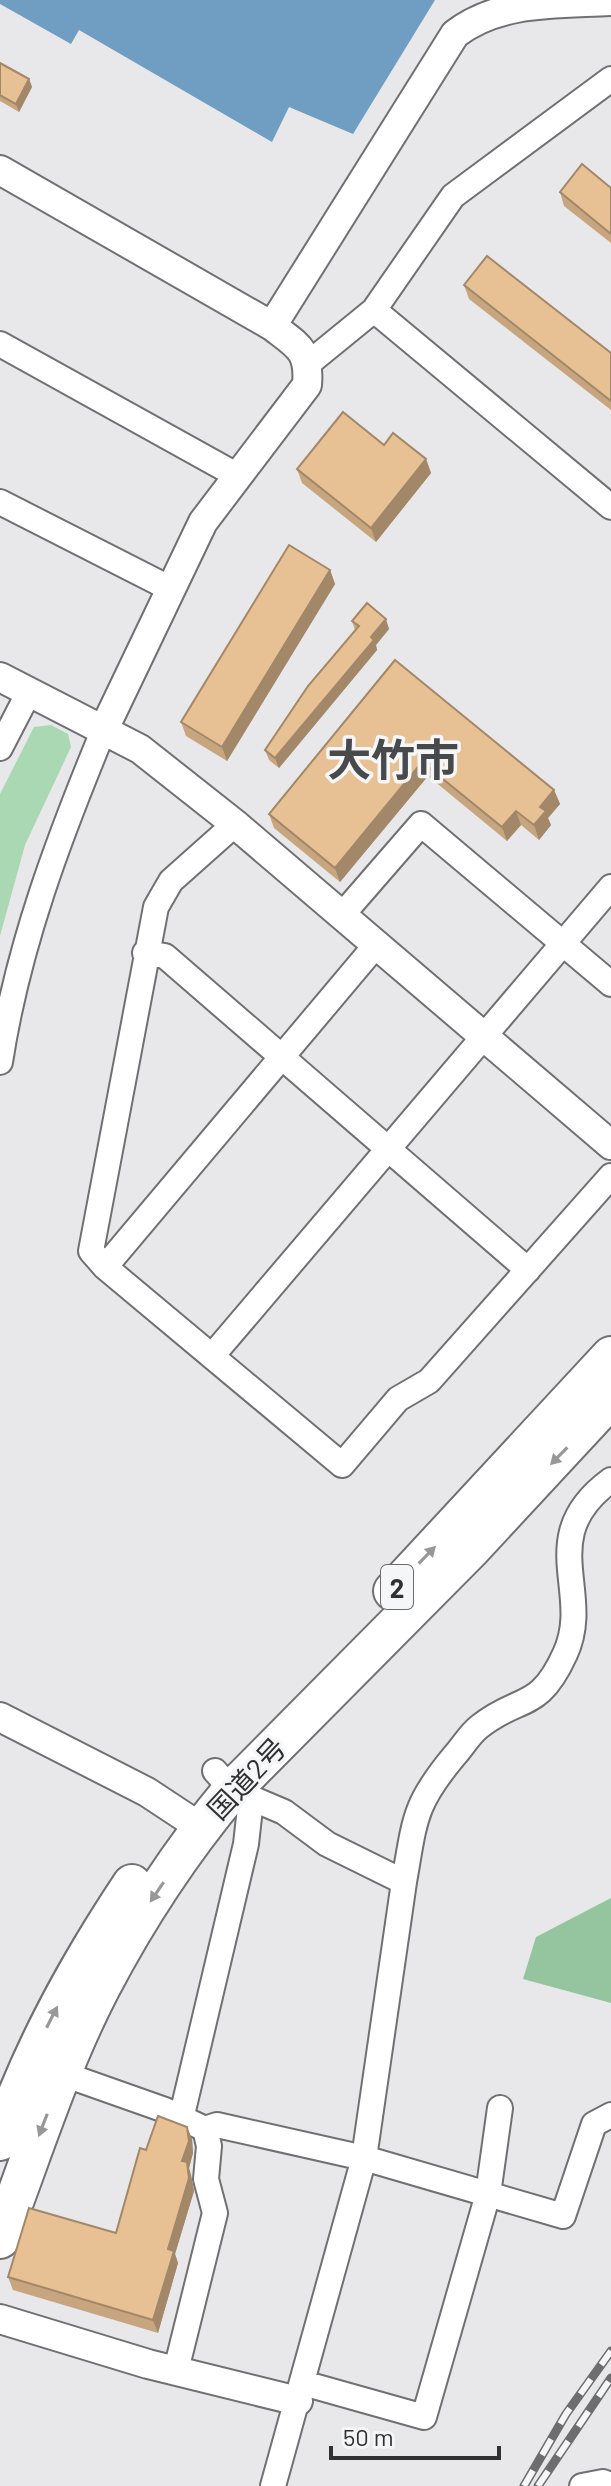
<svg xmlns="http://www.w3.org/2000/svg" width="611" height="2486" viewBox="0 0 611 2486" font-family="Barlow,'Noto Sans JP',sans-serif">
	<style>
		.green { fill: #a9d8b3 }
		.forest { fill: #94c59f }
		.water { fill: #6f9ec2 }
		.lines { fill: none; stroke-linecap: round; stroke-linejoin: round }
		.minor-casing { stroke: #707072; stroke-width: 28 }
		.tertiary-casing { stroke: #707072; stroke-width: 32 }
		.trunk-casing { stroke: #707072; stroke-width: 42 }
		.minor { stroke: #fff; stroke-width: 24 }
		.tertiary { stroke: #fff; stroke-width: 28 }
		.trunk { stroke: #fff; stroke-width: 38 }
		.rail-casing { stroke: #6d6d6e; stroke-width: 9 }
		.rail { stroke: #f5f6f8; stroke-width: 6; stroke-dasharray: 18; stroke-linecap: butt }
		.wall { fill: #c7a67f }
		.shaded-wall { fill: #a28768 }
		.building { fill: #e7c194; stroke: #a28768; stroke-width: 2 }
		.oneway { fill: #989898 }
		.labels { text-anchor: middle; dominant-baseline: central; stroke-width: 7; stroke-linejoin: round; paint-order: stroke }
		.shield { fill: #f5f6f8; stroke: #6c6c6d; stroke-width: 2 }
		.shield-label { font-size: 26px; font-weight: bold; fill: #313132 }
		.street-label { font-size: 28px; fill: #313132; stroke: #f5f6f8 }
		.town-label { font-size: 44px; font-weight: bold; fill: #48494b; stroke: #f5f6f8 }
	</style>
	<rect width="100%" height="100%" fill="#e8e8ea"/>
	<!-- green -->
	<path class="green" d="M51 725 68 734 71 747 25 845 0 936V794L34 727Z"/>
	<!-- forest -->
	<path class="forest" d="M611 1898V2003L523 1979 536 1937Z"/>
	<!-- water -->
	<path class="water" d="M0 0H435L353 134 289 107 272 142 79 30 71 44 0 4Z"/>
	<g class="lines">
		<defs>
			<path id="minor" d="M374 310 611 507
				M0 344 238 476
				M309 363 374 310 453 196 611 79
				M0 502 169 588
				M0 748 29 692
				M235 824 171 881 156 907 91 1251 105 1267 342 1465 398 1399 429 1381 611 1176
				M342 915 421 824 611 984
				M145 953 165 956 528 1270
				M0 1062C18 945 59 838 104 729
				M105 1267 376 945
				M212 1356 611 887
				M215 1771 232 1790 284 1812 327 1844 404 1882C415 1820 413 1805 455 1755 463 1746 470 1734 479 1727 520 1694 538 1713 565 1654 594 1592 533 1537 611 1480
				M63 2074 165 2110 205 2129 217 2125 364 2158 563 2216 594 2124 611 2115
				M181 2119 246 1844 251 1799
				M176 2370 215 2213 206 2179 209 2146 205 2129
				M303 2383 424 2417 488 2194 500 2108
				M273 2486 364 2158 404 1882
				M582 2486 603 2482 611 2485"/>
			<path id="tertiary" d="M0 170 272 326C298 346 310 350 307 385L203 522 104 729
				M272 326 455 34C499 0 557 4 611 1
				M0 677 140 749 235 824 611 1145
				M0 1717 147 1792 200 1827
				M0 2319 148 2364 298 2401"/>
			<path id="trunk" d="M393 1591 611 1356
				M0 2141C32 2048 78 1965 132 1884
				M0 2239C32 2156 59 2068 100 1989 137 1918 181 1851 232 1790L471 1549 611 1398"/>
		</defs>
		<!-- minor casing -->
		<use href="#minor" class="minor-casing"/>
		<!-- tertiary casing -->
		<use href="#tertiary" class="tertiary-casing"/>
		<!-- trunk casing -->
		<use href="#trunk" class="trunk-casing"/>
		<!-- minor -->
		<use href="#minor" class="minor"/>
		<!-- tertiary -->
		<use href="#tertiary" class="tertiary"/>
		<!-- trunk -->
		<use href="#trunk" class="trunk"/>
		<defs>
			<path id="rail" d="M524 2486 566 2414 611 2351
				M538 2486 611 2378"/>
		</defs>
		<!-- rail casing -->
		<use href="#rail" class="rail-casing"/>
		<!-- rail -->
		<use href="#rail" class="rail"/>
	</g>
	<!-- wall -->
	<path class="wall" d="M0 63 29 79 32 87 19 112 0 101Z
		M611 188V243L564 206 560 192Z
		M464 285 611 353V410L469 299Z
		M426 459 431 473 376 542 302 483 297 469Z
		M330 570 335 584 227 761 186 736 181 722Z
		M352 621 389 629 376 645 377 650 279 768 269 760 265 750 355 630Z
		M395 660 554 790 560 804 548 818 551 825 539 840 521 825 507 841 428 776 340 882 274 828 269 814Z
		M187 2127 192 2139 193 2153 189 2168 191 2175 194 2191 175 2254 178 2263 158 2333 13 2290 8 2277 116 2233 146 2150Z"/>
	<!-- shaded-wall -->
	<path class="shaded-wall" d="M29 79 32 87 19 112 16 104Z
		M426 459 431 473 376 542 371 528Z
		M330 570 335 584 227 761 222 747Z
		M386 619 389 629 376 645 377 650 279 768 275 758 371 637Z
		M422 762 428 776 340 882 335 868Z
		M554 790 560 804 548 818 551 825 539 840 534 825 540 807Z
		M516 811 521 825 507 841 502 827Z
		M187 2127 192 2139 193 2153 189 2168 191 2175 194 2191 175 2254 178 2263 158 2333 153 2320 168 2249Z"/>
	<!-- building -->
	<path class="building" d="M0 63 29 79 16 104 0 95Z
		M582 164 611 188V234L560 192Z
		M487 256 611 353V401L464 285Z
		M343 412 384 445 393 433 426 459 371 528 297 469Z
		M289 545 330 570 222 747 181 722Z
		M367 603 386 619 371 637 374 640 275 758 265 750 308 686 359 626 352 621Z
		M395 660 554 790 540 807 546 811 534 825 516 811 502 827 422 762 335 868 269 814Z
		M158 2116 187 2127 189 2141 182 2161 187 2162 189 2178 168 2249 174 2251 153 2320 8 2277 29 2208 116 2233 140 2148 146 2150Z"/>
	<!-- one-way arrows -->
	<defs><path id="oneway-solid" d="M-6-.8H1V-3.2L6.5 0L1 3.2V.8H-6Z" transform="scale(2)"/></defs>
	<g class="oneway">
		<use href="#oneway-solid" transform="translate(559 1456) rotate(134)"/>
		<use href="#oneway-solid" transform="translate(427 1555) rotate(-46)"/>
		<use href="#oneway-solid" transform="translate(157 1892) rotate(124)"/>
		<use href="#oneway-solid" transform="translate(52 2017) rotate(-63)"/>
		<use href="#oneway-solid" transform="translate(43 2125) rotate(111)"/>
	</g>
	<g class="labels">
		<!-- shield labels -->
		<rect class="shield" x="381" y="1565" width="32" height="44" rx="6"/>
		<g class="shield-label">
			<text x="397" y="1587">2</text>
		</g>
		<!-- street labels -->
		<g class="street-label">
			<text transform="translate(246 1778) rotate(-47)">国道2号</text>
		</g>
		<!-- town labels -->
		<g class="town-label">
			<text x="393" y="758">大竹市</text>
		</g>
	</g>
	<!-- scale -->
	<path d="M331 2446v12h168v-12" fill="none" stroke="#313132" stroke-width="4"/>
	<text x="343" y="2446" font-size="24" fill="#313132" stroke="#f5f6f8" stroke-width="6" paint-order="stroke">50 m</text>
</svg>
